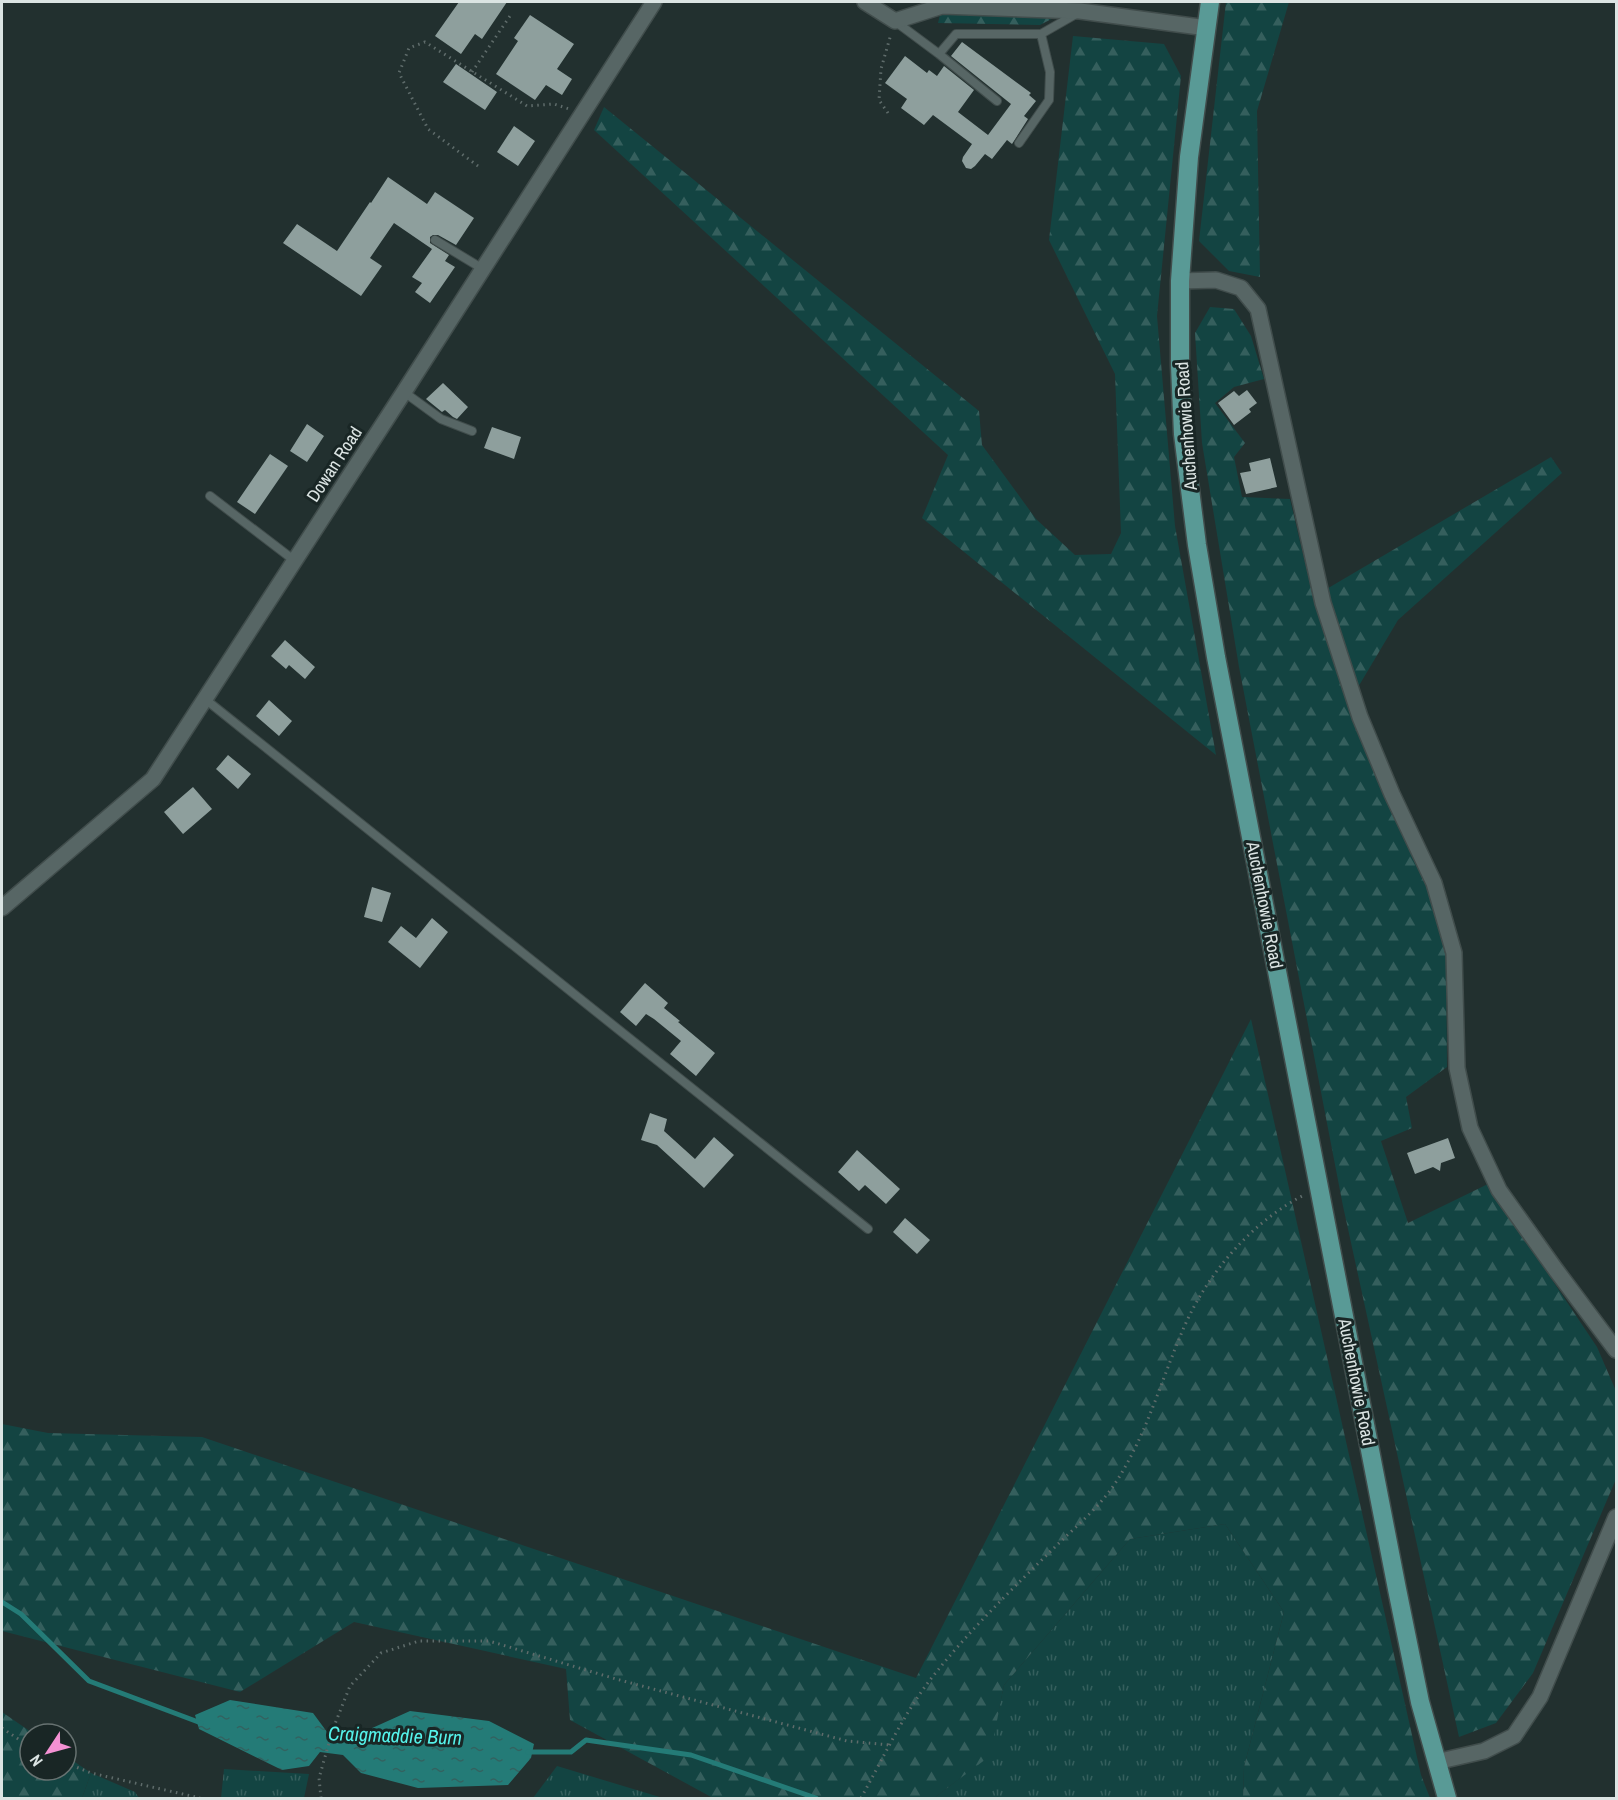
<svg xmlns="http://www.w3.org/2000/svg" width="1618" height="1800" viewBox="0 0 1618 1800" font-family="'Archivo Narrow',sans-serif">
	<style>
		.grass { fill: url(#grass-tufts) }
		.forest { fill: url(#forest-firs) }
		.water { fill: url(#water-ripples) }
		.lines { fill: none; stroke-linecap: round; stroke-linejoin: round }
		.stream { stroke: #247b77; stroke-width: 5 }
		.building { fill: #8e9f9d }
		.lane-casing { stroke: #414d4c; stroke-width: 10 }
		.street-casing { stroke: #414d4c; stroke-width: 18 }
		.primary-casing { stroke: #414d4c; stroke-width: 21 }
		.path { stroke: #5f6c6b; stroke-width: 3; stroke-dasharray: 1.5 4.5; stroke-linecap: butt }
		.lane { stroke: #576665; stroke-width: 8 }
		.street { stroke: #576665; stroke-width: 15 }
		.primary { stroke: #599a96; stroke-width: 18 }
		.labels { text-anchor: middle; dominant-baseline: central; stroke-width: 6; stroke-linejoin: round; paint-order: stroke }
		.street-label { font-size: 18px; fill: #dbe4e3; stroke: #192625 }
		.water-label { font-size: 20px; font-style: italic; fill: #55f3eb; stroke: #192625 }
	</style>
	<defs>
		<pattern id="grass-tufts" width="24" height="20" patternUnits="userSpaceOnUse" patternTransform="scale(1.5)"><rect width="24" height="20" fill="#134442"/><path d="M3 7l-1-3M5 7V3M7 7l1-3M15 17l-1-3M17 17v-4M19 17l1-3" fill="none" stroke="#355f5d"/></pattern>
		<pattern id="forest-firs" width="22" height="20" patternUnits="userSpaceOnUse" patternTransform="scale(1.5)"><rect width="22" height="20" fill="#134442"/><path d="M5 1l3.5 6h-7zM16 11l3.5 6h-7z" fill="#355f5d"/></pattern>
		<pattern id="water-ripples" width="26" height="14" patternUnits="userSpaceOnUse" patternTransform="scale(1.5)"><rect width="26" height="14" fill="#247b77"/><path d="M2 4q2-2 4 0t4 0M15 11q2-2 4 0t4 0" fill="none" stroke="#326260"/></pattern>
	</defs>
	<rect width="100%" height="100%" fill="#22302f"/>
	<!-- grass -->
	<path class="grass" d="M1225 1524 1284 1612 1244 1767 1243 1798H934L989 1756 1004 1685 1130 1539Z
		M557 1766 663 1798H533Z
		M224 1769 309 1774 304 1798H221Z
		M91 1773 135 1792 139 1798H82Z"/>
	<!-- forest -->
	<path class="forest" d="M943 2H1084L1040 25 938 23Z
		M1226 2H1289L1257 111 1260 277 1229 271 1199 241Z
		M1073 36 1164 44 1181 76 1157 316 1175 526 1216 755 922 518 948 455 594 130 604 107 979 411 982 445 1036 519 1075 555 1111 554 1121 533 1115 374 1049 240Z
		M1210 307 1234 309 1251 336 1264 379 1234 387 1215 403 1245 443 1234 457 1242 497 1290 499 1313 597 1551 457 1562 473 1398 620 1348 704 1383 792 1427 883 1446 957 1447 1067 1406 1097 1412 1128 1381 1141 1408 1223 1488 1184 1597 1347 1616 1391V1479L1533 1673 1496 1723 1459 1737 1343 1206 1239 667 1202 443 1195 333Z
		M1251 1019 1421 1775 1430 1798H1243L1244 1767 1284 1612 1225 1524 1130 1539 1004 1685 990 1756 934 1798H713L570 1720 566 1669 354 1622 240 1692 2 1631V1424L48 1433 202 1437 916 1678Z
		M2 1712 34 1734H30V1770H66V1756L91 1773 82 1798H2Z"/>
	<!-- water -->
	<path class="water" d="M230 1700 313 1713 330 1736 350 1738 410 1711 489 1721 534 1744 531 1758 508 1785 418 1788 361 1773 343 1755 320 1752 309 1766 282 1770 199 1729 195 1715Z"/>
	<g class="lines">
		<!-- stream -->
		<path class="stream" d="M2 1602 21 1614 89 1681 201 1723
			M528 1752H571L586 1740 691 1755 816 1798"/>
	</g>
	<!-- building -->
	<path class="building" d="M459 2H507L482 39 475 34 461 54 435 36Z
		M530 15 574 44 557 69 572 79 562 95 546 85 535 100 496 74 518 41 514 38Z
		M962 42 1031 93 1029 95 1036 101 1024 116 1028 119 1012 144 1007 140 992 159 985 154 975 166 971 169 966 168 962 161 963 157 972 144 933 115 924 125 901 108 907 99 885 83 905 56 927 73 929 70 937 76 944 66 974 90 958 112 988 135 1011 104 951 56Z
		M456 64 497 92 485 110 443 82Z
		M514 126 535 141 518 166 497 152Z
		M388 177 427 204 435 192 474 218 456 245 438 235H433L430 237V243L449 255 445 261 455 267 430 303 415 292 422 283 412 277 432 249 394 223 370 258 382 266 361 296 283 243 297 224 337 251 370 202 371 203Z
		M443 383 468 407 457 419 453 417 445 410 442 412 426 399Z
		M1247 390 1257 403 1249 409 1251 412 1234 425 1218 403 1234 391 1239 396Z
		M307 424 324 436 307 462 290 451Z
		M492 427 521 437 514 459 484 448Z
		M270 454 288 466 255 514 237 502Z
		M1270 458 1277 487 1246 494 1240 473 1251 471 1249 463Z
		M285 640 315 667 305 679 289 665 286 669 271 656Z
		M269 700 292 721 279 736 256 716Z
		M228 755 251 774 238 789 216 769Z
		M193 787 212 809 183 834 164 812Z
		M372 887 391 893 382 922 364 917Z
		M432 918 448 932 420 968 388 942 401 926 416 938Z
		M645 983 668 1003 664 1008 680 1021 678 1022 715 1053 696 1076 670 1054 681 1041 654 1019 646 1014 636 1026 620 1012Z
		M650 1113 667 1119 664 1131 695 1159 714 1137 734 1155 704 1188 657 1145 641 1140Z
		M1448 1138 1455 1158 1441 1163 1440 1171 1433 1167 1415 1174 1407 1153Z
		M857 1150 900 1189 886 1204 865 1185 859 1191 838 1172Z
		M905 1218 930 1240 917 1254 893 1232Z"/>
	<g class="lines">
		<defs>
			<path id="lane" d="M896 22 939 54 997 101
				M939 54 956 34H1041L1076 14
				M1019 143 1049 100 1050 72 1041 34
				M435 240 483 269
				M404 392 441 419 472 431
				M210 496 295 561
				M205 699 868 1229"/>
			<path id="street" d="M865 2 895 21 942 6 1080 11 1207 28
				M1180 281 1216 280 1241 288 1258 309 1323 603 1360 717 1392 794 1434 883 1454 953 1457 1068 1470 1128 1499 1190 1556 1270 1616 1350
				M2 908 153 779 404 392 654 2
				M1436 1762 1484 1751 1514 1736 1540 1697 1616 1517"/>
			<path id="primary" d="M1210 2 1189 157 1180 281V366L1183 434 1197 545 1216 657 1397 1589 1420 1702 1447 1798"/>
		</defs>
		<!-- lane casing -->
		<use href="#lane" class="lane-casing"/>
		<!-- street casing -->
		<use href="#street" class="street-casing"/>
		<!-- primary casing -->
		<use href="#primary" class="primary-casing"/>
		<!-- path -->
		<path class="path" d="M472 72 512 13
			M888 113 879 100 881 69 891 34
			M478 166 428 129 399 73 409 48 425 42 527 106 554 104 569 109
			M2 1728 30 1747
			M66 1763 91 1773 200 1798
			M321 1798 319 1778 333 1729 350 1686 381 1653 419 1641H489L616 1679 847 1741 890 1745
			M861 1798C885 1755 906 1708 938 1670 972 1628 1015 1586 1054 1548 1075 1527 1100 1507 1116 1482 1146 1436 1161 1381 1182 1332 1205 1276 1250 1223 1304 1195"/>
		<!-- lane -->
		<use href="#lane" class="lane"/>
		<!-- street -->
		<use href="#street" class="street"/>
		<!-- primary -->
		<use href="#primary" class="primary"/>
	</g>
	<g class="labels">
		<!-- street labels -->
		<g class="street-label">
			<text transform="translate(1186 426) rotate(-94)">Auchenhowie Road</text>
			<text transform="translate(334 464) rotate(-57)">Dowan Road</text>
			<text transform="translate(1265 905) rotate(79)">Auchenhowie Road</text>
			<text transform="translate(1357 1382) rotate(79)">Auchenhowie Road</text>
		</g>
		<!-- water labels -->
		<g class="water-label">
			<text transform="translate(395 1735) rotate(2)">Craigmaddie Burn</text>
		</g>
	</g>
	<!-- border -->
	<rect width="1618" height="1800" fill="none" stroke="#dbe4e3" stroke-width="6"/>
	<!-- north arrow -->
	<g transform="translate(48 1752) rotate(234)"><circle r="28" fill="#192625" stroke="#677271" stroke-width="1.5"/>
	<path d="M0-4.5L10 22L0 15L-10 22Z" fill="#f491d3"/>
	<text y="-9" font-size="16" font-weight="bold" text-anchor="middle" fill="#dbe4e3">N</text>
	</g>
</svg>
